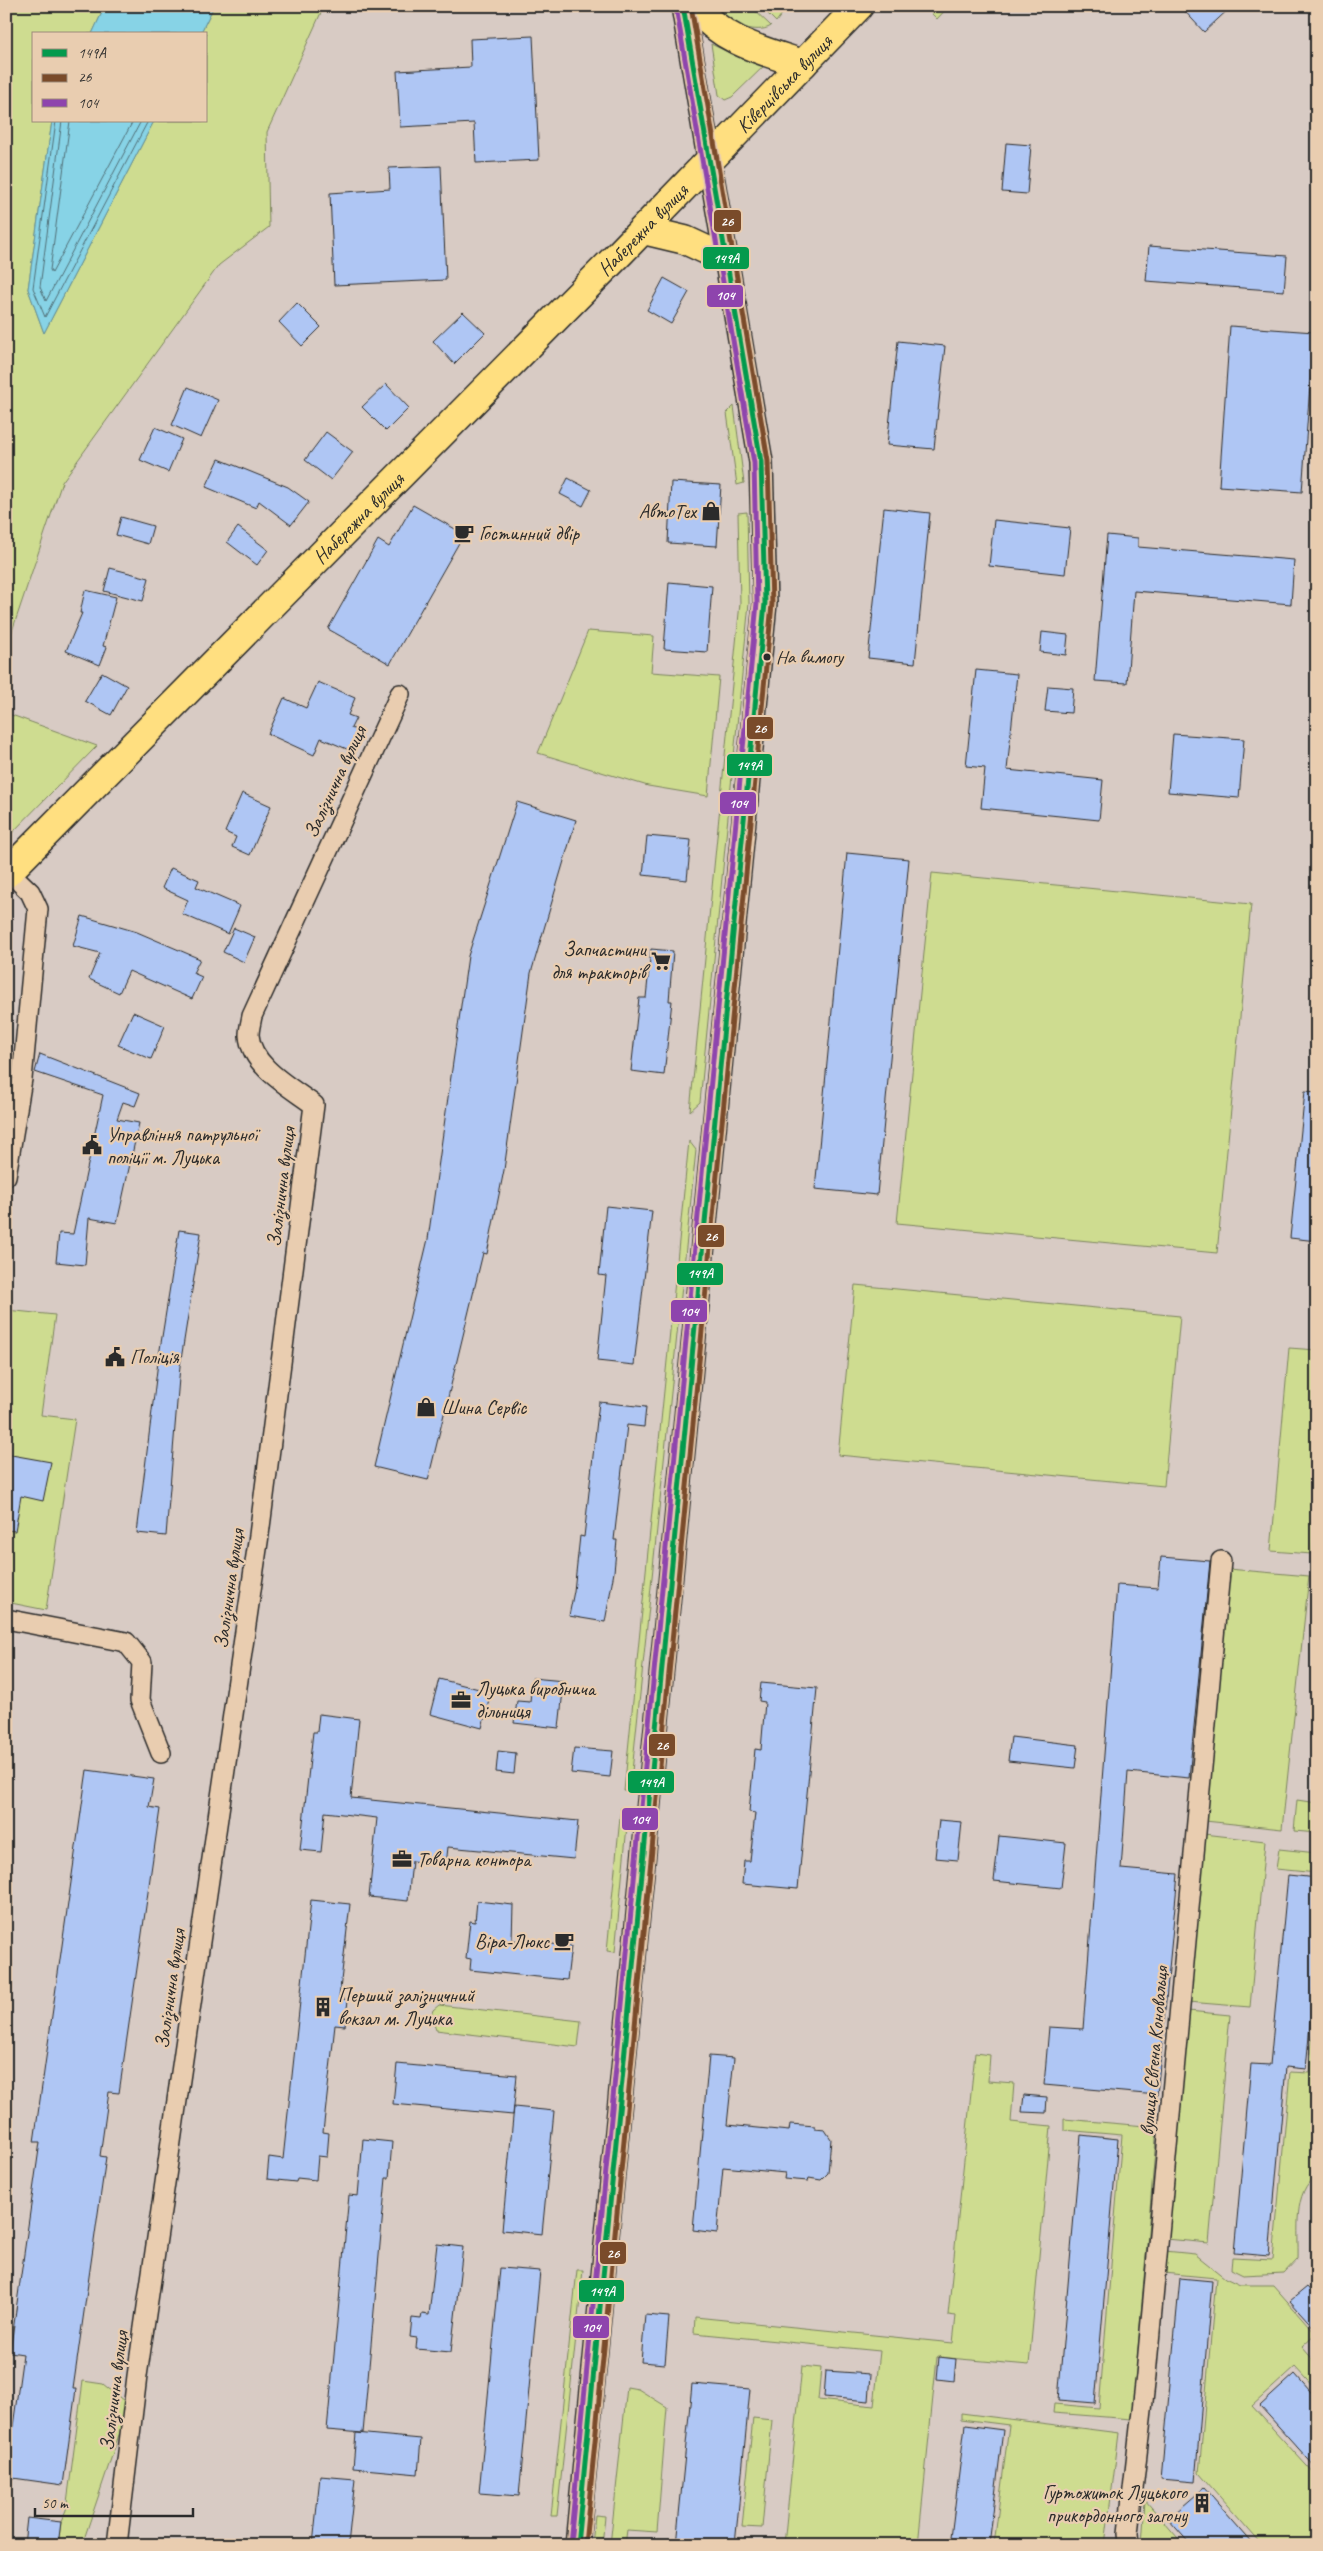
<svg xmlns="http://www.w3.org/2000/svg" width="1323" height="2551" viewBox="0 0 1323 2551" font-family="Caveat,sans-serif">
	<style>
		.green { fill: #cedc90; stroke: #7c845e }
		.water { fill: #87d3e6; stroke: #62909b }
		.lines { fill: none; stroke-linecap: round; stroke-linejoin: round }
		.shore { stroke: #506e76; stroke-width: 1 }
		.building { fill: #afc6f4; stroke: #2b2b2b }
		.minor-casing { stroke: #2b2b2b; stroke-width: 22 }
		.tertiary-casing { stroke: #2b2b2b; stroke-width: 26 }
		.primary-casing { stroke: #2b2b2b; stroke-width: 31 }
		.minor { stroke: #e9cdb0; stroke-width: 19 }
		.tertiary { stroke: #e9cdb0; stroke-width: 22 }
		.primary { stroke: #ffdf80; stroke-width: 28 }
		.bus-1-casing { stroke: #e9cdb0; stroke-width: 9 }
		.bus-2-casing { stroke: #e9cdb0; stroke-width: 9 }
		.bus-3-casing { stroke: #e9cdb0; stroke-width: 9 }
		.bus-1 { stroke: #049a4d; stroke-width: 5 }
		.bus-2 { stroke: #7a4b2a; stroke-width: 5 }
		.bus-3 { stroke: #8e44ad; stroke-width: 5 }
		.bus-dot { fill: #2b2b2b; stroke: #e9cdb0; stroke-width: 2 }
		.labels { text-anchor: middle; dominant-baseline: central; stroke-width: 4.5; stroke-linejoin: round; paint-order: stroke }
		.bus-label { font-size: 19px; fill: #2b2b2b; stroke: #e9cdb0; text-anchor: start }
		.street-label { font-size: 20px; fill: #2b2b2b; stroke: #e9cdb0 }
		.poi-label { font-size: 20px; fill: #2b2b2b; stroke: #e9cdb0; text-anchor: start }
		.line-badge { stroke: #e9cdb0; stroke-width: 2 }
		.badge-label { font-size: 14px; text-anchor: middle; font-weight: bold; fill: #fff }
	</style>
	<rect width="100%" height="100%" fill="#d8cbc4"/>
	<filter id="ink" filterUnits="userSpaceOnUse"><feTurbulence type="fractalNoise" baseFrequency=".02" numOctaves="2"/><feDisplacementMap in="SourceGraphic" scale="10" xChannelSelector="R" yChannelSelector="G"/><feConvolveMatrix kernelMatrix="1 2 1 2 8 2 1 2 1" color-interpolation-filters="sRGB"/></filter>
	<g filter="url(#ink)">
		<!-- green -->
		<path class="green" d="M6 6H105L92 34H34V121H52L28 289 44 333 154 121H206V34H200L214 6H324L267 132 269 227 219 265 62 482 6 649Z
			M715 6H750L771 26C761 33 739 28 729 21 724 18 720 11 715 6Z
			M760 6H788L776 22Z
			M924 6H949L937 19Z
			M711 44 730 53 767 63 732 97 725 100 719 95Z
			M734 406 744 483 737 485 727 413Z
			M747 512 749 603 700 1102 690 1111 740 603 738 513Z
			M588 631 654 636 651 672 719 677 708 796 648 786 538 753Z
			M6 713 97 746 6 839Z
			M932 873 1251 904 1217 1253 897 1223Z
			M689 1141 696 1150 630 1791H624Z
			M855 1285 1180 1316 1164 1486 838 1455Z
			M6 1310 55 1315 41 1415 75 1419 46 1610 6 1602Z
			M1289 1348 1317 1350V1510L1312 1554 1271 1551Z
			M1228 1569 1309 1576 1282 1829 1205 1821Z
			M1297 1800 1317 1803V1833L1294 1831Z
			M621 1807 628 1815 615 1952 607 1951Z
			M1204 1834 1265 1841 1250 2007 1188 2002Z
			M1279 1849 1317 1853V1873L1276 1869Z
			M1317 1992V2175C1292 2192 1299 2232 1298 2258L1284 2273 1243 2275 1231 2269 1232 2258 1273 2260 1290 2072 1309 2073Z
			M439 2005 581 2021 578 2047 436 2030 431 2016 433 2010Z
			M1188 2011 1230 2015 1209 2243 1166 2239Z
			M975 2053 990 2055 988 2081 1014 2083 1011 2122 1051 2126 1029 2365 937 2357 918 2545H784L802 2366 821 2368 818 2400 874 2406 880 2351 694 2333 695 2317 953 2343 956 2316 948 2315Z
			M1064 2119 1157 2127 1132 2419 1053 2413 1054 2404 1099 2408 1122 2135 1064 2130Z
			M1165 2251 1195 2254 1225 2278 1240 2285H1273L1316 2334 1302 2347 1317 2364V2391L1295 2367 1252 2406 1317 2477V2545H1262L1199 2473 1216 2278 1163 2273Z
			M577 2270H583L557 2516H551Z
			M83 2381 103 2384 129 2405 82 2545H58L61 2522 66 2510Z
			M627 2387 638 2389 667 2407 657 2532 627 2530 625 2545H610Z
			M961 2413 1119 2433 1105 2545H994L1009 2425 961 2419Z
			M753 2418 772 2420 762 2528 742 2527Z
			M1145 2500 1184 2545H1142Z
			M595 2515 605 2516 602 2545H592Z"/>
		<!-- water -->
		<path class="water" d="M105 6H214L200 34H92Z
			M52 121H154L44 333 28 289Z"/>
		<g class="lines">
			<!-- shore -->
			<path class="shore" d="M56 121 33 288 45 317 148 121
				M62 121 40 287 46 301 141 121
				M70 121 50 270 52 273 133 121"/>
		</g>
		<!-- building -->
		<path class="building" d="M1180 6H1232L1204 32Z
			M533 36 539 160 476 163 474 123 400 127 397 71 471 67 470 39Z
			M1006 143 1031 145 1027 194 1002 192Z
			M441 166 446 280 334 285 330 193 390 189 389 168Z
			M1149 246 1287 256 1284 291 1146 281Z
			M664 278 689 292 671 324 647 310Z
			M297 303 321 327 302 346 279 322Z
			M463 312 485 333 454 364 433 341Z
			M1230 326 1314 332 1302 492 1219 486Z
			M898 341 945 346 934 449 887 445Z
			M386 384 409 408 386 431 362 407Z
			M188 387 218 400 201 438 172 425Z
			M155 427 182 439 168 472 140 460Z
			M326 432 353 452 331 480 305 460Z
			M219 459 288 487 309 502 291 525 259 501 256 508 206 487Z
			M568 478 591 490 583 506 560 494Z
			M671 482 721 485 717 546 668 543Z
			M413 505 464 534 390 664 328 629 378 540 389 547Z
			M884 508 930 513 915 663 868 658Z
			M121 517 153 526 148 544 116 535Z
			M994 520 1070 528 1065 574 989 566Z
			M238 527 268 550 257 565 227 542Z
			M1107 535 1138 538V547L1294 560 1291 604 1134 591 1127 683 1095 681Z
			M110 568 149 578 143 601 104 591Z
			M669 582 712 586 707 652 664 649Z
			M85 590 116 597 103 646 107 647 100 665 66 651 82 613H80Z
			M1042 632 1068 635 1066 655 1040 652Z
			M976 670 1017 674 1007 770 1103 780 1099 820 981 808 985 768 966 766Z
			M102 672 127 686 111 715 85 701Z
			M318 682 355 698 348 715 356 718 351 728 362 733 354 752 321 738 314 755 268 734 284 698 306 708Z
			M1048 686 1073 688 1071 713 1045 711Z
			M1173 734 1244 739 1239 798 1168 792Z
			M242 793 271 806 250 855 232 847 236 837 225 832Z
			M517 802 576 820 531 973 504 1170 487 1254 483 1253 428 1480 374 1467 428 1239 468 956Z
			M647 836 691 840 687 880 643 875Z
			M847 853 909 859 877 1195 815 1189Z
			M171 868 199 880 196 887 240 906 228 934 182 914 188 900 162 888Z
			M82 916 137 932 200 959 193 973 202 977 192 999 129 971 119 993 89 979 100 953 73 946Z
			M234 928 255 937 244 962 223 952Z
			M651 949 673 951 669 1001H672L664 1075 631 1071 639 998H646Z
			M133 1012 165 1026 151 1059 118 1045Z
			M40 1054 140 1093 135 1106 123 1102 117 1119 139 1123 117 1223 89 1218 85 1265 56 1262 59 1233 73 1234 103 1095 35 1072Z
			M1305 1091 1317 1092V1241L1290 1238Z
			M606 1206 652 1211 634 1365 597 1361 606 1276 599 1275Z
			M179 1230 201 1233 180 1366 166 1536 137 1533 158 1362Z
			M599 1402 646 1407 644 1427 627 1425 614 1540H617L614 1572 605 1622 569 1616 574 1591 580 1536 584 1537Z
			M6 1454 51 1462 43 1501 21 1496 15 1531 6 1530Z
			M1161 1557 1210 1561 1189 1778 1128 1772 1121 1869 1178 1874 1157 2095 1044 2085 1049 2027 1083 2029 1117 1585 1158 1588Z
			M532 1678 564 1681 559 1728 514 1723 517 1701 530 1702Z
			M439 1679 491 1692 482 1728 430 1714Z
			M761 1683 817 1688 798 1889 742 1884 744 1861H750L755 1813 749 1812 755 1749 761 1750 765 1702 759 1701Z
			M319 1714 359 1719 351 1798 578 1821 574 1859 448 1847 446 1865 412 1861 408 1901 369 1897 377 1818 325 1812 321 1852 300 1850 313 1732H317Z
			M1011 1737 1078 1745 1075 1768 1008 1761Z
			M574 1748 613 1751 610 1777 571 1773Z
			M498 1751 516 1753 514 1774 496 1772Z
			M87 1770 154 1779 149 1807 160 1809 119 2093 109 2092 100 2156 106 2157 73 2389H76L63 2485 6 2477 23 2354 10 2352 40 2142H34Z
			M939 1820 962 1822 958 1860 935 1858Z
			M999 1836 1066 1843 1061 1888 994 1881Z
			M1288 1875 1317 1878V1947L1306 2069 1286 2067 1269 2256 1234 2253 1251 2064 1270 2065Z
			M311 1900 350 1904 339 1998 348 2000 345 2026 335 2025 323 2132 329 2133 327 2157 318 2156 316 2180 297 2178 296 2182 267 2179 269 2157 283 2159Z
			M477 1901 513 1905 512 1940 571 1946 567 1980 470 1970 471 1959 466 1958 470 1921 475 1922Z
			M709 2056 734 2058 727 2125 789 2131 790 2124 815 2126V2129L825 2130 831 2139 828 2173 821 2180 809 2178 808 2181 784 2179 785 2173 723 2167 717 2233 693 2230Z
			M397 2064 517 2075 513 2115 393 2104Z
			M1024 2095 1047 2097 1046 2113 1022 2112Z
			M514 2107 554 2111 542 2234 502 2230Z
			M1081 2135 1118 2139 1095 2403 1058 2400Z
			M363 2139 392 2142 389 2178H386L363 2433 327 2430 349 2195 358 2196Z
			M437 2244 463 2247 451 2352 416 2349 417 2338 410 2337 412 2318 421 2319 422 2314 429 2315Z
			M500 2268 540 2271 519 2496 479 2493Z
			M1180 2278 1212 2281 1195 2482 1161 2479Z
			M1307 2287 1317 2298V2331L1290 2301Z
			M645 2315 669 2317 665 2364 641 2362Z
			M939 2357 956 2359 954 2381 937 2379Z
			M826 2371 871 2374 869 2401 824 2397Z
			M1295 2374 1317 2399V2469L1260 2406Z
			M692 2384 750 2389 735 2545H676Z
			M965 2425 1003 2430 989 2545H950Z
			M356 2433 421 2439 418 2474 353 2468Z
			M320 2476 355 2479 348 2545H313Z
			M1204 2488 1254 2545H1191L1168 2519Z
			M27 2518 61 2522 58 2545H24Z"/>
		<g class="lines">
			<defs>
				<path id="minor" d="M6 1176 22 1079 38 909 30 892 8 871
					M6 1619 126 1642 142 1662 140 1700 161 1753
					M117 2545 137 2376 259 1535 314 1105C292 1088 251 1067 249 1035 249 1029 251 1022 252 1016L400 694
					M1129 2545 1128 2533 1146 2375 1221 1561"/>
				<path id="tertiary" d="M577 2545 765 603 761 462 683 6"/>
				<g id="primary">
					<path d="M694 6C724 42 760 50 803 64"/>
					<path d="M643 230 685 240 726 259"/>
					<path id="s1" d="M6 874 622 251 859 6"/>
				</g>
			</defs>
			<!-- minor casing -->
			<use href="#minor" class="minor-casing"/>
			<!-- tertiary casing -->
			<use href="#tertiary" class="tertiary-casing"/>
			<!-- primary casing -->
			<use href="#primary" class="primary-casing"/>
			<!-- minor -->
			<use href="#minor" class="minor"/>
			<!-- tertiary -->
			<use href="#tertiary" class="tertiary"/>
			<!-- primary -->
			<use href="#primary" class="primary"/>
			<defs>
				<path id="bus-1" d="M577 2545 765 603 761 462 683 6"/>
				<path id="bus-2" d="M585 2545 772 604 768 461 691 6"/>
				<path id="bus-3" d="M570 2544 757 603 754 463 676 7"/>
			</defs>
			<!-- bus-1 casing -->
			<use href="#bus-1" class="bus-1-casing"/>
			<!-- bus-2 casing -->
			<use href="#bus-2" class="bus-2-casing"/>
			<!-- bus-3 casing -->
			<use href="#bus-3" class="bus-3-casing"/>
			<!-- bus-1 -->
			<use href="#bus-1" class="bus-1"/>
			<!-- bus-2 -->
			<use href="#bus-2" class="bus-2"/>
			<!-- bus-3 -->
			<use href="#bus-3" class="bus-3"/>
		</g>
	</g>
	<!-- icons -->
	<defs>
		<symbol id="shop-bare" viewBox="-9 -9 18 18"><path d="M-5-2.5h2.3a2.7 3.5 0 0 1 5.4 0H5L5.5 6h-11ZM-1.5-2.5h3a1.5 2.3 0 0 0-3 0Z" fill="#2b2b2b" stroke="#e9cdb0" stroke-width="2.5" paint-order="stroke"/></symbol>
		<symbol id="cafe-bare" viewBox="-9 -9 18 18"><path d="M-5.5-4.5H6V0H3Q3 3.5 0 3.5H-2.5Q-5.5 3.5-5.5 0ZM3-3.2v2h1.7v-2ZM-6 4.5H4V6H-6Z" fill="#2b2b2b" stroke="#e9cdb0" stroke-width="2.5" paint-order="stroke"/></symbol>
		<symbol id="supermarket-bare" viewBox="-9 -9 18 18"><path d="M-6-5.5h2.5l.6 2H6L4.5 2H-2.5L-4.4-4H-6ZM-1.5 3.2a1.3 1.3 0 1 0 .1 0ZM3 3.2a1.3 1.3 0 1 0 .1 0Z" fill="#2b2b2b" stroke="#e9cdb0" stroke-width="2.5" paint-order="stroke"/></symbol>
		<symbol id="civic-bare" viewBox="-9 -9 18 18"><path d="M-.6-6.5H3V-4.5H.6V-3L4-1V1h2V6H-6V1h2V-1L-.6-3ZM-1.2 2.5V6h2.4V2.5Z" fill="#2b2b2b" stroke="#e9cdb0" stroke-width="2.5" paint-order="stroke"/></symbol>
		<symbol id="office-bare" viewBox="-9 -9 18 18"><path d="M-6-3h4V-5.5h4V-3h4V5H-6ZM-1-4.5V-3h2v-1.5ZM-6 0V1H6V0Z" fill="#2b2b2b" stroke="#e9cdb0" stroke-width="2.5" paint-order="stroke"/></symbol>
		<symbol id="building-bare" viewBox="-9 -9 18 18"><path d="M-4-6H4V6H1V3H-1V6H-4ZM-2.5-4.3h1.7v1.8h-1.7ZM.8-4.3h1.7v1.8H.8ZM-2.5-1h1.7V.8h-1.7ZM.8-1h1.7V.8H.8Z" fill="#2b2b2b" stroke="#e9cdb0" stroke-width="2.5" paint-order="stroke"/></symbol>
	</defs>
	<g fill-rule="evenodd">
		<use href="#shop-bare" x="697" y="497" width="28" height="28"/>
		<use href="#cafe-bare" x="450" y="519" width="28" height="28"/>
		<use href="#supermarket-bare" x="647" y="947" width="28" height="28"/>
		<use href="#civic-bare" x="78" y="1131" width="28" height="28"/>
		<use href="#civic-bare" x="101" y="1343" width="28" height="28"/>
		<use href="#shop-bare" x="412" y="1393" width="28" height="28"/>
		<use href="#office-bare" x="447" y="1686" width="28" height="28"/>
		<use href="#office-bare" x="388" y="1845" width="28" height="28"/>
		<use href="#cafe-bare" x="550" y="1927" width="28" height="28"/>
		<use href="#building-bare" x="309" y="1993" width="28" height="28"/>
		<use href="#building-bare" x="1188" y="2489" width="28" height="28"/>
	</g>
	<!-- markers -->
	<circle class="bus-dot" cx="767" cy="657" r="4.5"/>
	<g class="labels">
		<!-- bus labels -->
		<g class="bus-label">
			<text x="776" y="657">На вимогу</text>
		</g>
		<!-- street labels -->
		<g class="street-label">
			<text stroke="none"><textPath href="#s1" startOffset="1109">Ківерцівська вулиця</textPath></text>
			<text stroke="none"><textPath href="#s1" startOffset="906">Набережна вулиця</textPath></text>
			<text stroke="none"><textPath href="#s1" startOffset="501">Набережна вулиця</textPath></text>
			<text transform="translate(335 782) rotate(-65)">Залізнична вулиця</text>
			<text transform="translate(281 1187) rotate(-83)">Залізнична вулиця</text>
			<text transform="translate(229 1589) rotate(-82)">Залізнична вулиця</text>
			<text transform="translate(170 1989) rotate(-82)">Залізнична вулиця</text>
			<text transform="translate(1154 2051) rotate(-85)">вулиця Євгена Коновальця</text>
			<text transform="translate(114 2391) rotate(-83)">Залізнична вулиця</text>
		</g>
		<!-- poi labels -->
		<g class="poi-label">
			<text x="696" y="511" text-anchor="end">АвтоТех</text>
			<text x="479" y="533">Гостинний двір</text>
			<text x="646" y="949" text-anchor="end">Запчастини<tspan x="646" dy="23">для тракторів</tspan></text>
			<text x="107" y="1134">Управління патрульної<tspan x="107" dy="23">поліції м. Луцька</tspan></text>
			<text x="130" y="1357">Поліція</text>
			<text x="441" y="1407">Шина Сервіс</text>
			<text x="476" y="1688">Луцька виробнича<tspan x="476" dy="23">дільниця</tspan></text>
			<text x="417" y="1859">Товарна контора</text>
			<text x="549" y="1941" text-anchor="end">Віра-Люкс</text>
			<text x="338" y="1995">Перший залізничний<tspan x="338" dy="23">вокзал м. Луцька</tspan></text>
			<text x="1187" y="2492" text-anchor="end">Гуртожиток Луцького<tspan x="1187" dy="23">прикордонного загону</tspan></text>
		</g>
	</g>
	<g class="line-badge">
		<rect x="713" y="209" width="29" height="24" rx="5" fill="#7a4b2a"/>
		<rect x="702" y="246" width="48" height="24" rx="5" fill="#049a4d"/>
		<rect x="706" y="284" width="38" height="24" rx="5" fill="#8e44ad"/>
		<rect x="746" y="716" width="28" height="24" rx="5" fill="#7a4b2a"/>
		<rect x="726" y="753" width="47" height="24" rx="5" fill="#049a4d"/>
		<rect x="719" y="791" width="38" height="24" rx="5" fill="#8e44ad"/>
		<rect x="697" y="1224" width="28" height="24" rx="5" fill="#7a4b2a"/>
		<rect x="676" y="1262" width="48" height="24" rx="5" fill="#049a4d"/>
		<rect x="670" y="1299" width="38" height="24" rx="5" fill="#8e44ad"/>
		<rect x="648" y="1733" width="28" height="24" rx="5" fill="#7a4b2a"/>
		<rect x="627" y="1770" width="48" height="24" rx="5" fill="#049a4d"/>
		<rect x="621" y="1807" width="38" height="24" rx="5" fill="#8e44ad"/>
		<rect x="599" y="2241" width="28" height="24" rx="5" fill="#7a4b2a"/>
		<rect x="578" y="2279" width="47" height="24" rx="5" fill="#049a4d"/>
		<rect x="572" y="2315" width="38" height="24" rx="5" fill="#8e44ad"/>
	</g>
	<g class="badge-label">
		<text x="727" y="226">26</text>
		<text x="726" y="263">149А</text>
		<text x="725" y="300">104</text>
		<text x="760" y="733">26</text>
		<text x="749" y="770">149А</text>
		<text x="738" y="808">104</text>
		<text x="711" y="1241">26</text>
		<text x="700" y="1278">149А</text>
		<text x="689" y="1316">104</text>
		<text x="662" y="1750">26</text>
		<text x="651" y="1787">149А</text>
		<text x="640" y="1824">104</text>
		<text x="613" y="2258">26</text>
		<text x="602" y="2296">149А</text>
		<text x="591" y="2332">104</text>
	</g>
	<!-- margin -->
	<rect width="1323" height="2551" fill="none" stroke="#e9cdb0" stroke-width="25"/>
	<rect x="12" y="12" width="1298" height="2526" fill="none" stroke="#2b2b2b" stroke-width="2" filter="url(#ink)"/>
	<!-- legend -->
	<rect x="32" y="32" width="175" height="90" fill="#e9cdb0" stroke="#9d8c7b"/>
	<rect x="42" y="49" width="25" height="8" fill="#049a4d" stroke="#9d8c7b"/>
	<text x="78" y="58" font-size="15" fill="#2b2b2b">149А</text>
	<rect x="42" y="74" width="25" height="8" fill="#7a4b2a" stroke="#9d8c7b"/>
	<text x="78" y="82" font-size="15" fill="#2b2b2b">26</text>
	<rect x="42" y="99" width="25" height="8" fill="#8e44ad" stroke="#9d8c7b"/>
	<text x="78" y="108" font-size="15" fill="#2b2b2b">104</text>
	<!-- scale -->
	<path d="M35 2508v8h158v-8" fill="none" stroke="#2b2b2b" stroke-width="2.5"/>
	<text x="42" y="2508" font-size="15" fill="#2b2b2b" stroke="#e9cdb0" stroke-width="4" paint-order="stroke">50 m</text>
</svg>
